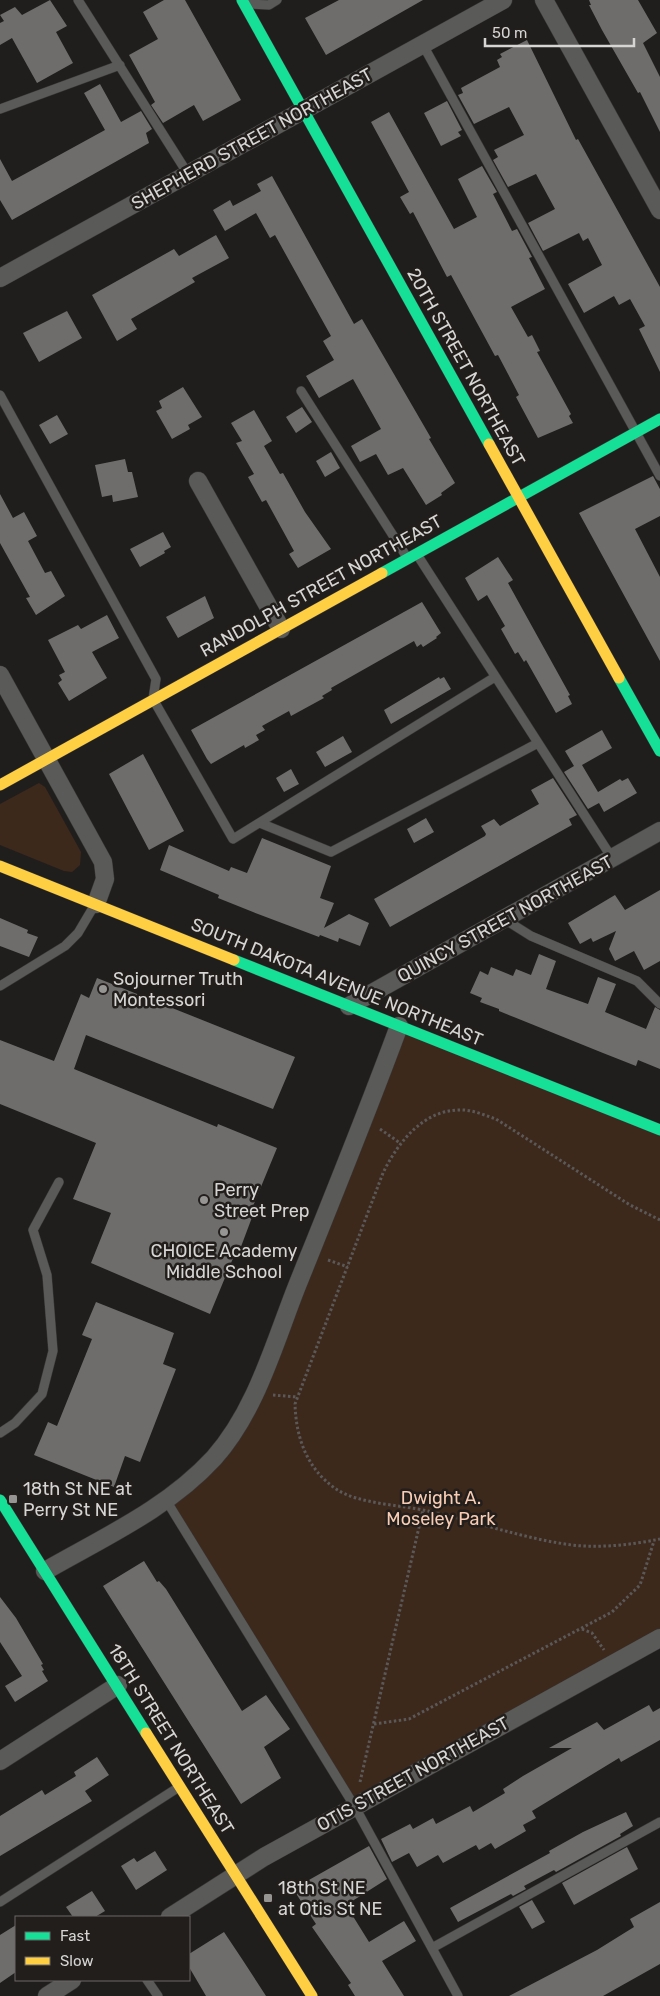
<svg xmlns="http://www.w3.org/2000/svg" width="660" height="1996" viewBox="0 0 660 1996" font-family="Rubik,sans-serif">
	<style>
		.green { fill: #3d281c }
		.building { fill: #6f6d6c }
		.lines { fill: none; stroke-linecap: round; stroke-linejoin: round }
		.lane-casing { stroke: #393837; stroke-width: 10 }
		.street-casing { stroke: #393837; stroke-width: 19 }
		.fast-casing { stroke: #393837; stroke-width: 12 }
		.slow-casing { stroke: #393837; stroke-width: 12 }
		.path { stroke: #5a5958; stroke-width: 3; stroke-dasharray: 2.5 2.5; stroke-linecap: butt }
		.lane { stroke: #5a5a59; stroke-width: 9 }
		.street { stroke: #5a5a59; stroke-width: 18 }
		.fast { stroke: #16e098; stroke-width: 11 }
		.slow { stroke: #ffcf43; stroke-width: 11 }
		.poi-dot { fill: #979594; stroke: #211e1c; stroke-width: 2 }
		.labels { text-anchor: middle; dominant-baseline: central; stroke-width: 5; stroke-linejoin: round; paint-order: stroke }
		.street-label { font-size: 18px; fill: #d7d5d4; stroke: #211e1c }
		.poi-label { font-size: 18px; fill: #d7d5d4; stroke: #211e1c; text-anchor: start }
		.park-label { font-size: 18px; fill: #f8cbb2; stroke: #211e1c }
	</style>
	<rect width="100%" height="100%" fill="#201e1d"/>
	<!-- green -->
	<path class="green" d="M39 783 45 787 81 852 80 865 72 872 64 871 0 845V804Z
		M399 1026 660 1129V1638L355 1807 166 1500 235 1430Z"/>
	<!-- building -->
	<path class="building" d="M50 0 67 26 56 32 73 63 37 83 12 38 0 45V23L4 21 0 15 15 7 22 15Z
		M164 0H185L241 100 203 121 194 105 163 123 151 105 155 102 129 55 158 39 143 12Z
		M339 0H423L326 55 305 18Z
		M589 0H638L657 33 643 43 660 77V132L640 92 638 93 602 30 589 5H591Z
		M527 40 576 140 578 139 660 287V372L639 329 645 326 630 299 619 305 614 296 584 313 568 284 602 265 588 238 583 241 579 233 543 251 528 223 555 209 536 174 508 187 493 160 498 157 494 150 524 135 509 107 474 124 458 95 463 93 461 88 500 67 497 60 502 57 500 54Z
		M100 84 121 122 141 111 152 129 146 133 149 143 12 220 0 200V159L12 181 105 130 84 93Z
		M447 101 462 130 458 132 461 136 441 146 424 113Z
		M389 112 454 229 477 217 458 179 482 166 497 192 493 194 512 231 517 229 532 257 529 258 545 289 511 307 528 337 532 335 540 351 537 352 571 414 569 416 573 423 538 438 516 397 519 395 498 355 495 356 451 275 447 277 413 212 410 214 400 197 409 192 371 122Z
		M272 176 354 324 362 319 431 438 429 439 455 483 441 493 442 495 426 505 403 468 388 475 376 454 360 462 351 446 381 429 353 379 319 398 306 376 334 360 323 341 331 336 275 235 270 238 256 213 225 231 213 210 230 200 233 206 261 191 257 184Z
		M216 235 229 258 192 278 195 282 131 319 137 329 117 341 92 295 174 249 179 256Z
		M67 311 82 338 39 362 23 333Z
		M183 387 202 417 188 425 190 429 172 439 156 411 162 408 159 401Z
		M302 407 312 422 296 433 286 417Z
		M254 410 272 441 264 446 280 474 283 473 305 512 331 549 298 568 289 554 294 551 266 500 262 502 248 477 254 474 236 443 242 441 231 423Z
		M57 415 68 434 50 444 39 425Z
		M331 452 340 468 325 477 316 461Z
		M125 459 128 472H132L138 497 113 502 112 495 102 497 95 465Z
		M653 476 660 489V516L635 529 660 577V661L579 513Z
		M0 494 13 518 24 512 37 536 28 541 45 573 51 571 65 596 36 615 26 598 30 597 0 543Z
		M163 532 171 547 164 551 165 553 140 567 130 549Z
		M498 557 513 580 508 583 570 695 568 696 572 704 556 713 526 660 524 662 518 652 515 654 501 629 505 626 487 595 478 601 465 578Z
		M205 596 214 618 178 638 166 617Z
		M422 602 441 633 436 637 437 638 423 647 421 644 417 647 414 641 331 688 332 690 322 696 324 698 291 716 289 711 262 726 265 730 256 735 259 740 245 748 244 745 211 764 207 759 191 730Z
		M107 615 119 638 92 652 107 678 69 701 58 683 62 680 59 675 65 672 48 640 78 625 81 629Z
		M439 677 440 679 444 677 451 689 391 724 384 710Z
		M602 730 612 748 582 765 598 792 620 779 622 781 628 778 637 793 604 812 599 803 588 809 564 772 574 766 565 751Z
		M343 736 352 752 325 767 316 752Z
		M143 754 184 831 149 850 109 774Z
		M291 769 299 784 284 792 276 778Z
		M553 778 577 815 569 819 572 825 390 927 374 899 485 836 486 834 481 826 494 819 500 826 539 804 531 790Z
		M426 818 434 832 414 843 407 829Z
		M262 838 331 866 320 898 334 903 324 928 349 914 369 923 360 946 339 938 338 942 320 935 319 937 253 912 218 898 219 895 160 870 169 845 229 871 231 867 247 873Z
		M660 890V961L644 970 634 951 615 961 609 949 616 931 593 942 591 938 580 944 568 923 615 895 625 910Z
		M0 918 28 930 27 933 38 937 29 957 0 946Z
		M539 954 556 961 546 989 588 1004 598 977 616 984 605 1012 646 1029 655 1007 660 1010V1069L638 1060 636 1066 603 1053 499 1011V1009L480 1002 482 998 470 993 480 971 488 975 491 967 513 976 516 969 531 975Z
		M97 978 295 1057 273 1109 86 1035 74 1069 217 1127 218 1124 277 1148 251 1211 254 1212 239 1252 236 1251 210 1314 91 1263 111 1213 73 1199 96 1143 0 1104V1040L54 1061 81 994 89 998Z
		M96 1302 174 1333 163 1364 176 1369 140 1462 125 1456 114 1487 34 1455 48 1422 57 1426 92 1339 82 1335Z
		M144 1561 157 1582 159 1581 166 1589 242 1711 266 1695 290 1729 264 1747 281 1778 241 1804 103 1586Z
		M0 1597 16 1618 43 1664 41 1665 44 1670 42 1671 48 1681 15 1702 5 1686 22 1676 0 1642Z
		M649 1705 653 1712 660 1708V1740L621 1762 619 1758 532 1811 536 1818 523 1825 526 1831 495 1849 491 1843 479 1850 476 1845 443 1863 438 1855 417 1867 409 1853 392 1862 381 1839 410 1824 413 1829 433 1818 436 1824 470 1806 473 1812 505 1793 503 1789 523 1776 572 1748H549L597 1722 604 1730Z
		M97 1757 109 1775 85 1791 92 1801 0 1856V1816L42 1790 45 1795 76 1776 74 1772Z
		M626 1812 633 1826 620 1834 621 1836 556 1872 554 1870 524 1886 526 1889 513 1896 511 1894 458 1922 450 1908 550 1853 549 1851 583 1832Z
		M369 1846 387 1879 346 1905 369 1942 404 1921 416 1941 382 1961 404 1996H355L348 1985 351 1983 312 1927 316 1924 293 1889Z
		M627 1847 638 1869 574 1905 562 1883Z
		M155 1851 167 1870 136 1890 121 1866 134 1858 137 1862Z
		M92 1891 105 1911 95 1917H73L66 1907Z
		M532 1900 545 1922 532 1929 519 1907Z
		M660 1902V1964L603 1996H509L597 1950 634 1927 630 1919Z
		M16 1925V1972L0 1983V1935Z
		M224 1932 242 1959 266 1996H206L189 1967V1954Z"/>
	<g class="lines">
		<defs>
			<path id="lane" d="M78 0 188 174
				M249 4 269 5 277 0
				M423 45 660 476
				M0 109 120 65
				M301 391 408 559
				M0 395 156 679 153 699 233 839 495 677
				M418 556 612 858
				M260 823 331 852 538 743
				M504 919 531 936 637 981 660 1004
				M0 986 65 946 78 933 94 906
				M0 1433 15 1423 42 1394 53 1351 47 1275 33 1230 59 1182
				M166 1500 355 1807 458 1996
				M0 1902 179 1787
				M432 1948 660 1822
				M147 1980 158 1996"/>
			<path id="street" d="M544 0 660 210
				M0 278 503 0
				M198 481 281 629
				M0 675 103 862 105 879 96 904
				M349 1006 660 831
				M45 1571C104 1537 167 1509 214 1458 256 1411 274 1344 297 1286 332 1199 367 1113 399 1026
				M0 1761 118 1685
				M170 1917 264 1857 660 1638
				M47 1996 72 1980"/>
			<path id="fast" d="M242 0 489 444
				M382 573 660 419
				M619 678 660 751
				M234 960 660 1130
				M0 1500 146 1733"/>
			<path id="slow" d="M489 444 619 678
				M0 785 382 573
				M0 866 234 960
				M146 1733 312 1996"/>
		</defs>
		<!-- lane casing -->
		<use href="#lane" class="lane-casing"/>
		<!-- street casing -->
		<use href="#street" class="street-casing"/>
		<!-- fast casing -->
		<use href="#fast" class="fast-casing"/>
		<!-- slow casing -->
		<use href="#slow" class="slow-casing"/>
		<!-- path -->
		<path class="path" d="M380 1129 400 1143
			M660 1220 630 1205 496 1119C484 1115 471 1109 458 1110 422 1111 397 1144 383 1173L295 1404C296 1438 307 1469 336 1489 358 1504 402 1505 428 1511 474 1521 519 1537 565 1544 595 1549 631 1545 660 1539
			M328 1260 348 1267
			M273 1395 297 1397
			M582 1629 592 1633 604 1650
			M374 1724 409 1719 612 1612 640 1585 654 1541
			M360 1782 423 1510"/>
		<!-- lane -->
		<use href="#lane" class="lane"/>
		<!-- street -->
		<use href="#street" class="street"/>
		<!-- fast -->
		<use href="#fast" class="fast"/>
		<!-- slow -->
		<use href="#slow" class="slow"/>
	</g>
	<!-- markers -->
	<g class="poi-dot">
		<circle cx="103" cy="989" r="5"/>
		<circle cx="204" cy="1200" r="5"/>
		<circle cx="224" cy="1232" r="5"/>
		<rect x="8" y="1494" width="10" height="10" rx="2.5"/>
		<rect x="263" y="1893" width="10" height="10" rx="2.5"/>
	</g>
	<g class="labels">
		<!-- street labels -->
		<g class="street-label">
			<text transform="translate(252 139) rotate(-29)">SHEPHERD STREET NORTHEAST</text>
			<text transform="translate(466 367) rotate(61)">20TH STREET NORTHEAST</text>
			<text transform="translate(321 586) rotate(-29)">RANDOLPH STREET NORTHEAST</text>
			<text transform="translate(505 919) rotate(-29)">QUINCY STREET NORTHEAST</text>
			<text transform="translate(337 982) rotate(22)">SOUTH DAKOTA AVENUE NORTHEAST</text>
			<text transform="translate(171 1739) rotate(58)">18TH STREET NORTHEAST</text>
			<text transform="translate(413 1774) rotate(-29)">OTIS STREET NORTHEAST</text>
		</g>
		<!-- poi labels -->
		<g class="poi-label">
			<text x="113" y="979">Sojourner Truth<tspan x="113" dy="21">Montessori</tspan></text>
			<text x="214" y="1190">Perry<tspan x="214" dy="21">Street Prep</tspan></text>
			<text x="224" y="1251" text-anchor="middle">CHOICE Academy<tspan x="224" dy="21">Middle School</tspan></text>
			<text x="23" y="1489">18th St NE at<tspan x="23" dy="21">Perry St NE</tspan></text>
			<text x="278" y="1888">18th St NE<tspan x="278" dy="21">at Otis St NE</tspan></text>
		</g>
		<!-- park labels -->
		<g class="park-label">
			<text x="441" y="1498">Dwight A.<tspan x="441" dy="21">Moseley Park</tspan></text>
		</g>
	</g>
	<!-- legend -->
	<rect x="15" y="1916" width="175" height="65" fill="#211e1c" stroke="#6a6766"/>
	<rect x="25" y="1932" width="25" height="8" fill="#16e098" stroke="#6a6766"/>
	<text x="60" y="1941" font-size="15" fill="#d7d5d4">Fast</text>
	<rect x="25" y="1957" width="25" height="8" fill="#ffcf43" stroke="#6a6766"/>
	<text x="60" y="1966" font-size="15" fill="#d7d5d4">Slow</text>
	<!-- scale -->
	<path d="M485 38v8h149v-8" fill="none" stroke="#d7d5d4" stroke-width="2.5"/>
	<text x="492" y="38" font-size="15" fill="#d7d5d4" stroke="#211e1c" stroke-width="4" paint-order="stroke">50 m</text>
</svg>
